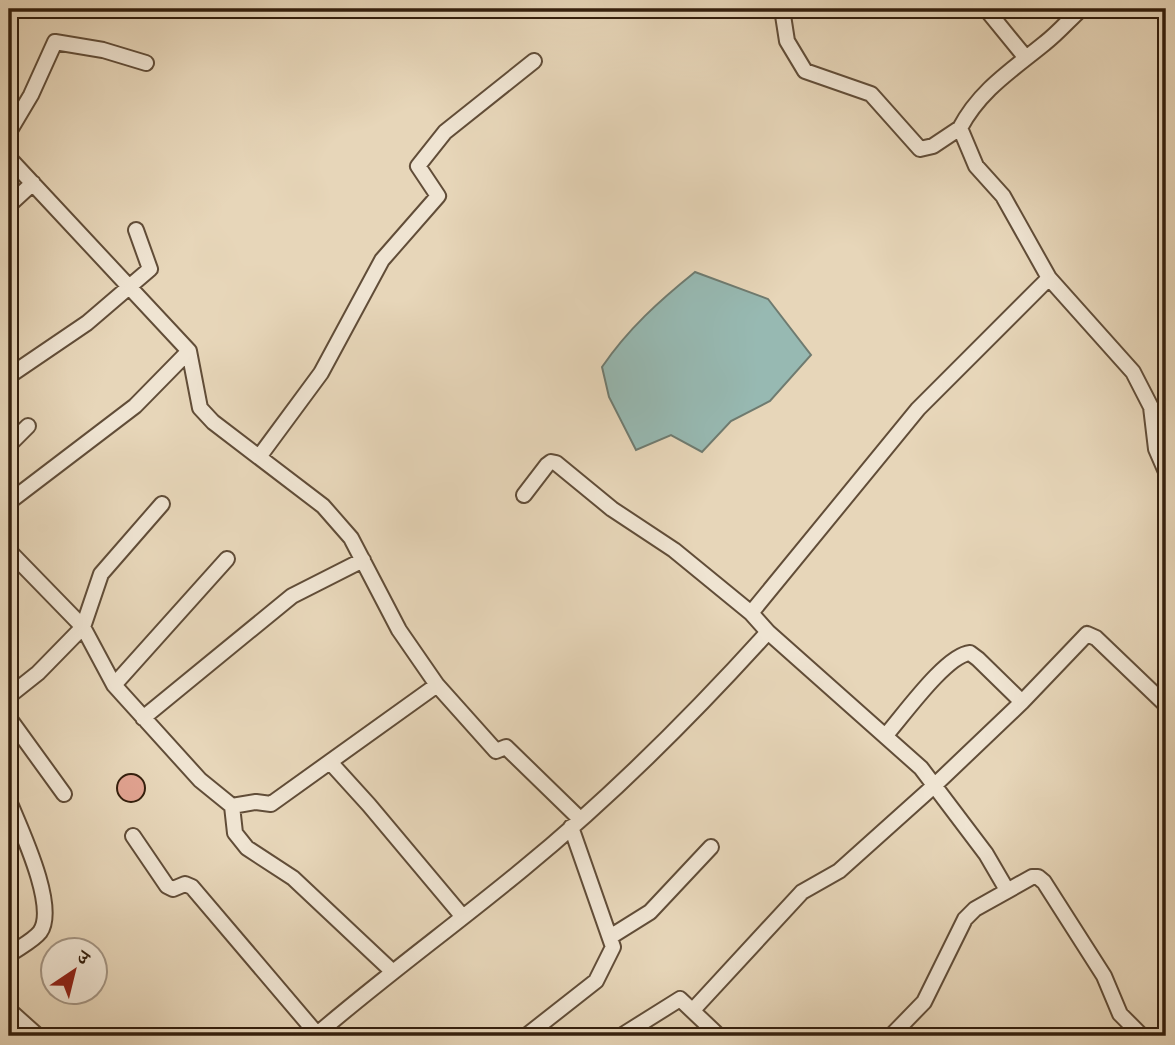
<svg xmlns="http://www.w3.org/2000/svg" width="1175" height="1045" viewBox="0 0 1175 1045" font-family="'Libre Bodoni','Noto Serif Devanagari',serif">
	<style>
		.water { fill: #97b9b2; stroke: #6f7b70; stroke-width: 2 }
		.building { fill: #e1a391; stroke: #341f0d; stroke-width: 2 }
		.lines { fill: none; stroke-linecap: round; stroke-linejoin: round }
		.minor-casing { stroke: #614d38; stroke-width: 18 }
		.minor { stroke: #efe4d2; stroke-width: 14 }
	</style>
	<rect width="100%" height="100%" fill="#e7d6b9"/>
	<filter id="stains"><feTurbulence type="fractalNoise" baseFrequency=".00286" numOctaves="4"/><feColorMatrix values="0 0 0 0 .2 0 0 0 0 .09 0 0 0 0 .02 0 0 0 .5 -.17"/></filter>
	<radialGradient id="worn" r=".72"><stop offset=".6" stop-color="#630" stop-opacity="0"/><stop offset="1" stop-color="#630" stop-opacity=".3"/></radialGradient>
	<!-- water -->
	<path class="water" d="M695 272 768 299 811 355 770 401 731 421 702 452 671 435 636 450 609 397 602 367C628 329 659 301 695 272Z"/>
	<!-- building -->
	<path class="building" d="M117 788a14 14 0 1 1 28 0a14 14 0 1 1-28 0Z"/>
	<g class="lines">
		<defs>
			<path id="minor" d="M782 9 787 41 805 71 871 94 920 149 933 146 960 128 976 166 1003 196 1049 278 1133 372 1151 407 1156 449 1166 472
				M986 9 1026 58
				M960 128C980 90 1012 70 1045 43 1058 33 1069 20 1081 9
				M9 132 31 95 55 42 103 50 146 63
				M9 158 189 351 200 408 213 422 323 506 351 538 399 630 437 685 496 751 506 747 580 819
				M9 205 33 183
				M9 376 87 323 150 269 136 230
				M9 445 28 426
				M259 457 321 373 382 260 438 196 418 166 445 132 534 61
				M524 495 547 465 551 462 556 463 612 509 674 550 751 613
				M9 502 135 406 189 351
				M9 551 83 627 114 685 200 780 232 806 256 802 271 804 437 685
				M768 632 921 768 986 854 1007 890
				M114 685 227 559
				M9 696 38 673 83 627 101 574 162 504
				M9 718 64 794
				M143 718 292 596 363 560
				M886 735C903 716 946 655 970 653L978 659 1022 702
				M330 762 369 805 463 917
				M9 801C20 828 58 907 40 932 33 941 18 948 9 955
				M232 806 235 833 247 848 293 878 393 972
				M133 836 167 886 173 889 185 884 192 887 317 1034
				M610 937 650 912 711 847
				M9 1010 38 1036
				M693 1010 802 892 839 871 936 784 1022 702 1087 634 1096 638 1166 705
				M315 1036C382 978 454 926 523 869 611 797 692 716 768 632L751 613 918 409 1049 278
				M526 1036 596 981 613 947 571 827
				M621 1036 680 999 719 1036
				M891 1036 924 1002 965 919 975 909 1032 877H1038L1044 882 1104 976 1120 1014 1142 1036"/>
		</defs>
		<!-- minor casing -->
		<use href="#minor" class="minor-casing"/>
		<!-- minor -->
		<use href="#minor" class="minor"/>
	</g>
	<!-- margin -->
	<rect width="1175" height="1045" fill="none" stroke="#e7d6b9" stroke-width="35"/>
	<rect x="10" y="10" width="1154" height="1024" fill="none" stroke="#341f0d" stroke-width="3.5"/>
	<rect x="18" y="18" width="1140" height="1010" fill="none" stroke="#341f0d" stroke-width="2"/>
	<!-- north arrow -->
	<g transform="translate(74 971) rotate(35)"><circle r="33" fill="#efe4d2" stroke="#a49583" stroke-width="2"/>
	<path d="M0-5L12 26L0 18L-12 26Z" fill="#8f2418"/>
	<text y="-10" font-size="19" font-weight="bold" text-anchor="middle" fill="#341f0d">उ</text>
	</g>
	<rect width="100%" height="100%" filter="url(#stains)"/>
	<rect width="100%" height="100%" fill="url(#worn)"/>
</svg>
